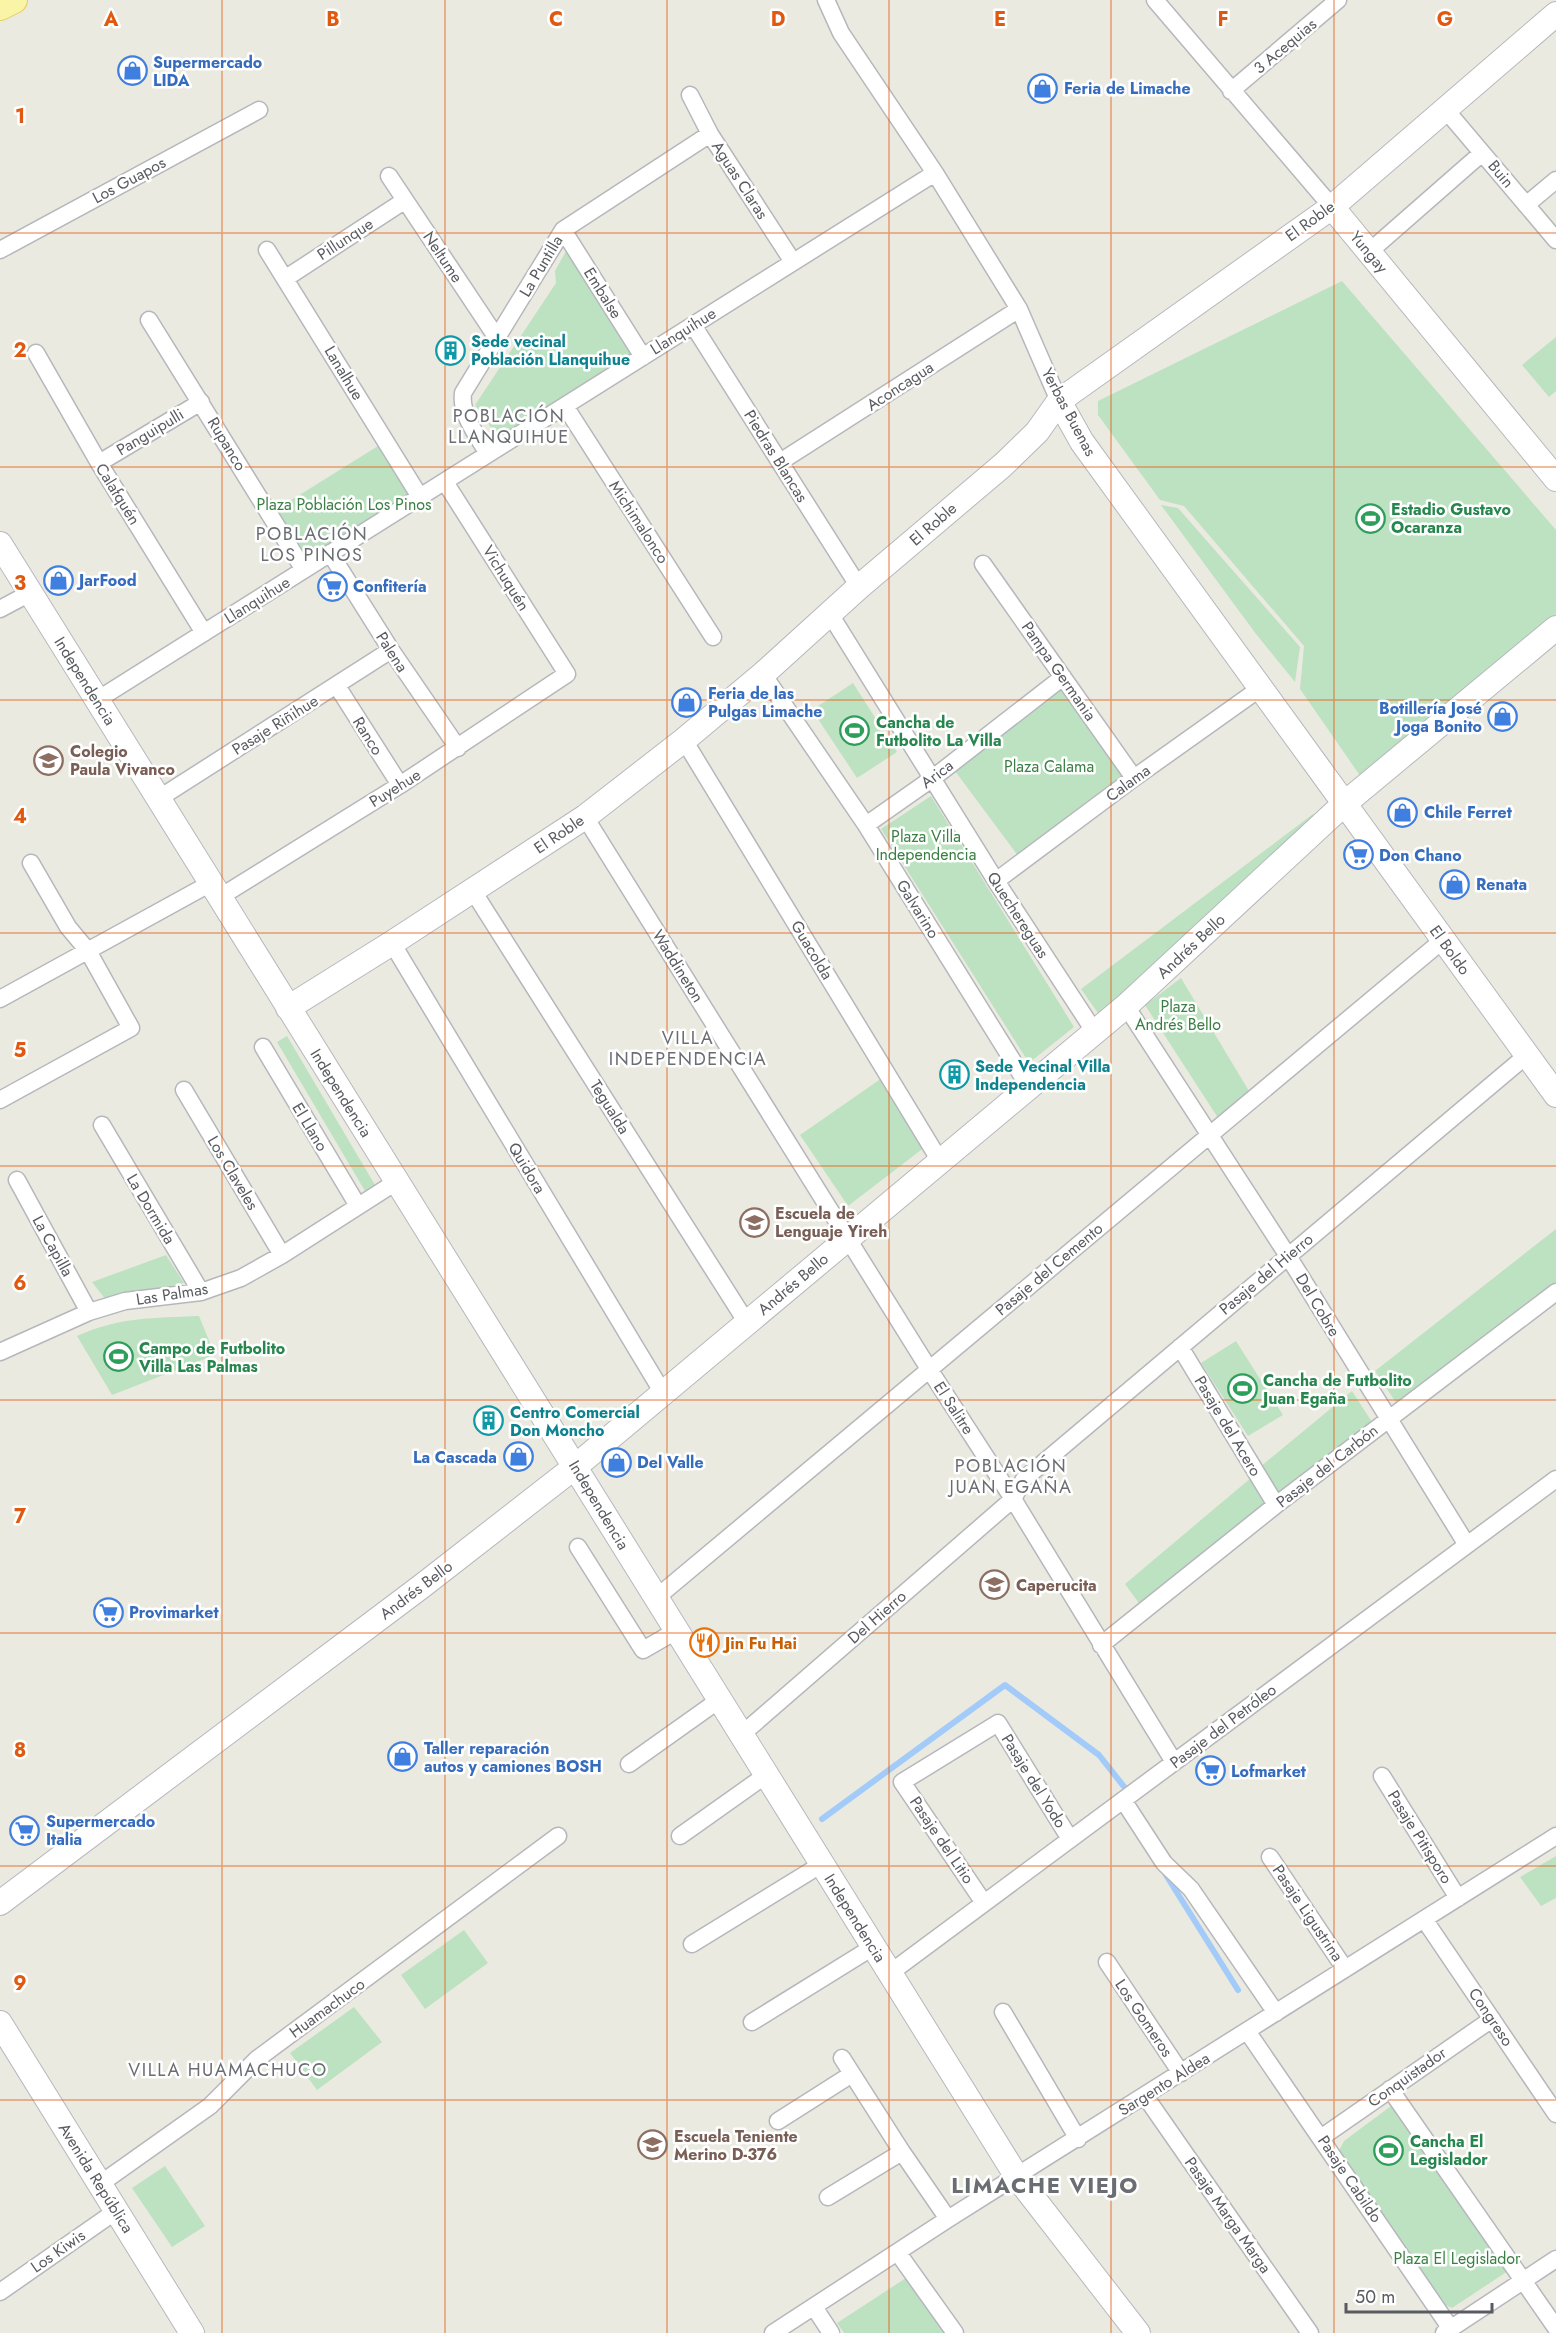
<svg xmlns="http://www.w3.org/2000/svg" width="1556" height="2333" viewBox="0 0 1556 2333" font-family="Jost,sans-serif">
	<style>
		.green { fill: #bde2c1 }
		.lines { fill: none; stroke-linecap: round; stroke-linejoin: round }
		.stream { stroke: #a2cbf9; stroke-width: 6 }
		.street-casing { stroke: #b6b7bc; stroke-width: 19 }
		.secondary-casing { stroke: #b6b8be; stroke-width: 26 }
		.primary-casing { stroke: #e8ce5c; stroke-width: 28 }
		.street { stroke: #fff; stroke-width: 16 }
		.secondary { stroke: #fff; stroke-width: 24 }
		.primary { stroke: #faf4a6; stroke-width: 26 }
		.grid { fill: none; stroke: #e15910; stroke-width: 1.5; stroke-opacity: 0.55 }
		.labels { text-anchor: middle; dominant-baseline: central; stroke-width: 5; stroke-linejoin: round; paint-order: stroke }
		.street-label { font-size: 16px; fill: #595b60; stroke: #fff }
		.shop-label { font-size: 16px; font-weight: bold; fill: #366cbe; stroke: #fff; text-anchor: start }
		.culture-label { font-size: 16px; font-weight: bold; fill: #0d838f; stroke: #fff; text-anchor: start }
		.park-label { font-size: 16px; fill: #397f43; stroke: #fff }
		.leisure-label { font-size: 16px; font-weight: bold; fill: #27864d; stroke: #fff; text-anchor: start }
		.education-label { font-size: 16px; font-weight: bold; fill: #785e54; stroke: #fff; text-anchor: start }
		.food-label { font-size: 16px; font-weight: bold; fill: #c56008; stroke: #fff; text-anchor: start }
		.neighbourhood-label { font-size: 18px; letter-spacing: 1.5px; fill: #6a6d72; stroke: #fff }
		.district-label { font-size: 22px; font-weight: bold; letter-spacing: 1.5px; fill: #6a6d72; stroke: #fff }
		.grid-label { font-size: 20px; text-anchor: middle; font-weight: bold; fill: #e15910; stroke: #fff; stroke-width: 5; stroke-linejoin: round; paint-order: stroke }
	</style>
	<rect width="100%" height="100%" fill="#ebeae0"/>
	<!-- green -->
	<path class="green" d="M566 251 636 362 503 444 475 405 556 283 555 271Z
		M1342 281 1556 530V614L1361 777 1300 689 1304 646 1184 506 1160 500 1098 415V401Z
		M1556 337V391L1549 397 1522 365Z
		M378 446 411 499 310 562 277 509Z
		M1161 505 1178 508 1300 647 1295 682 1256 634Z
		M853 683 897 752 857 778 812 710Z
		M1061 687 1125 776 1019 857 955 771Z
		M931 796 1074 1027 1029 1063 881 829Z
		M1313 814 1320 825 1100 1016 1081 989Z
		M1181 978 1249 1091 1218 1118 1145 1005Z
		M287 1036 375 1185 365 1191 277 1042Z
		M882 1078 925 1147 848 1206 800 1135Z
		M1556 1229V1286L1399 1407 1375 1371Z
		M166 1255 184 1283 106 1300 92 1282Z
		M199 1316 215 1355 112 1395 77 1336C119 1317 153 1318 199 1316Z
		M1236 1341 1283 1415 1248 1436 1201 1363Z
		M1352 1391 1372 1422 1276 1494 1260 1467Z
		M1252 1477 1267 1504 1141 1606 1125 1584Z
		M1556 1856V1898L1541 1906 1520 1877Z
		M464 1930 488 1963 425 2009 401 1975Z
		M354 2007 382 2042 317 2090 290 2053Z
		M1391 2106H1397L1511 2269 1452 2308 1441 2303 1338 2153 1344 2141Z
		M165 2166 205 2226 172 2247 132 2188Z
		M906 2278 944 2333H844L837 2323Z"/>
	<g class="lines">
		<!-- stream -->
		<path class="stream" d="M822 1819 1005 1685 1099 1755 1129 1793
			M1166 1875 1238 1990"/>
		<defs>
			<path id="street" d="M826 0 841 33 935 173 1019 309 1059 401
				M1155 0 1332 207
				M1231 91 1338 0
				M690 95 710 134 793 262
				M1445 109 1556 240
				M389 176 497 338
				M1526 205 1556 180
				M563 230 643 357
				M0 250 259 110
				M267 250 420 497
				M1369 252 1482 153
				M286 278 404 201
				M149 320 304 570
				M693 325 859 587
				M36 353 99 463 204 633
				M565 406 713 637
				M488 454C478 436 460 415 463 393L563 230 710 134
				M780 462 1019 309
				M99 463 201 402
				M330 553 391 650 458 748
				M983 564 1134 778
				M0 609 30 593
				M830 614 996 881 1094 1031
				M763 674 866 825 1029 1087
				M337 686 400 785
				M97 700 935 173
				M684 740 940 1161
				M158 799 391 650
				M585 817 929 1369 1013 1499 1174 1762
				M866 825 933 778 1063 677
				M996 881 1134 778 1262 687
				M473 891 747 1323
				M220 897 400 785 567 674 445 482
				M392 943 663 1393
				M0 999 211 883
				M1126 1006 1288 1256 1467 1545
				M263 1047 358 1206
				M184 1090 282 1255
				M0 1100 131 1028 88 951 68 927 31 863
				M102 1125 201 1292
				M17 1180 89 1312
				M1180 1347 1276 1505
				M0 1352 89 1312 125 1301 201 1292 241 1278 282 1255 396 1182
				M578 1547 643 1650 676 1631
				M656 1598 1443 940
				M1101 1645 1276 1505 1556 1292
				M741 1735 1013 1499 1024 1479 1527 1055
				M629 1764 719 1700
				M1382 1776 1458 1898
				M1123 1800 1164 1863 1191 1889 1276 2013
				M680 1836 766 1775
				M1270 1857 1345 1969
				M984 1903 902 1782 998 1723 1070 1839
				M1424 1919 1556 2114
				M692 1944 822 1864
				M1107 1962 1181 2073
				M890 1973 1556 1479
				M1003 2012 1078 2139
				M752 2022 873 1947
				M1247 2031 1451 2329
				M842 2058 902 2152 948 2219
				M1390 2089 1556 2328
				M1145 2096 1310 2333
				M778 2121 852 2074
				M1322 2137 1492 2019
				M100 2184 210 2106 257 2059 558 1836
				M828 2197 902 2152
				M898 2253 955 2333
				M0 2292 116 2211
				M814 2307 831 2333
				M773 2333 948 2219 1556 1836
				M1444 2333 1556 2259"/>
			<path id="secondary" d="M1332 207 1556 479
				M1059 401 1082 442C1241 659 1397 878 1556 1095
				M0 544 1017 2177 1138 2333
				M288 1008 392 943 585 817 684 740 763 674 859 587 1003 465 1037 432 1059 401 1332 207 1556 14
				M0 1903 422 1586 576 1466 1126 1006 1344 804 1556 628
				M0 2023 192 2333"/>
			<path id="primary" d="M0 7 14 0"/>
		</defs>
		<!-- street casing -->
		<use href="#street" class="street-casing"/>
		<!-- secondary casing -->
		<use href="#secondary" class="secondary-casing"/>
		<!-- primary casing -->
		<use href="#primary" class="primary-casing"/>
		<!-- street -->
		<use href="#street" class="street"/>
		<!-- secondary -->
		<use href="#secondary" class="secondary"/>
		<!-- primary -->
		<use href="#primary" class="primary"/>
	</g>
	<!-- grid -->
	<path class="grid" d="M222 0V2333M445 0V2333M667 0V2333M889 0V2333M1111 0V2333M1334 0V2333M0 233H1556M0 467H1556M0 700H1556M0 933H1556M0 1166H1556M0 1400H1556M0 1633H1556M0 1866H1556M0 2100H1556"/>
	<!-- icons -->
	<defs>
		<symbol id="shop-ring" viewBox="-11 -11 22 22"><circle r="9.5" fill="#fff" stroke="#3f7fe0" stroke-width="1.5"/><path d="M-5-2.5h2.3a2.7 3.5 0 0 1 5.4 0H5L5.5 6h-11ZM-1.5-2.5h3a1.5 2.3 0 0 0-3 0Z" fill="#3f7fe0"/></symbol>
		<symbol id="building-ring" viewBox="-11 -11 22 22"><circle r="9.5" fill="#fff" stroke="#0f9aa8" stroke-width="1.5"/><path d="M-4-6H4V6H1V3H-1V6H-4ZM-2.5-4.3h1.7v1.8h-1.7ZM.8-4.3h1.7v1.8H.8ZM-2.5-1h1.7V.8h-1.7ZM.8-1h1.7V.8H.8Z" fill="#0f9aa8"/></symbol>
		<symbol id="stadium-ring" viewBox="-11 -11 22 22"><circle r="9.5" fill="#fff" stroke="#2e9e5b" stroke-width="1.5"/><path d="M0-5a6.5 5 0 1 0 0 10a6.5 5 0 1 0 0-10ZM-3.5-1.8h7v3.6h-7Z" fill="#2e9e5b"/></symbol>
		<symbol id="supermarket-ring" viewBox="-11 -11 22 22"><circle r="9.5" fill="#fff" stroke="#3f7fe0" stroke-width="1.5"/><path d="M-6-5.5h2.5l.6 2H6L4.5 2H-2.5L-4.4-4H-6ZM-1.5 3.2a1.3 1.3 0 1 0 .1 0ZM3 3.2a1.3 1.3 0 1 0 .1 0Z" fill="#3f7fe0"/></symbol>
		<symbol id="school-ring" viewBox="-11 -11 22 22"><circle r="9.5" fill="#fff" stroke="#8d6e63" stroke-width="1.5"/><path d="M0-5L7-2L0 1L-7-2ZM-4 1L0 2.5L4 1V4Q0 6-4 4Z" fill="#8d6e63"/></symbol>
		<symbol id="restaurant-ring" viewBox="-11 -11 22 22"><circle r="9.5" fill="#fff" stroke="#e8710a" stroke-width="1.5"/><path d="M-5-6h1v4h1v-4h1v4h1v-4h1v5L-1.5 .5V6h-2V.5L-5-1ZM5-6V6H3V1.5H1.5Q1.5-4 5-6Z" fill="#e8710a"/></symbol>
	</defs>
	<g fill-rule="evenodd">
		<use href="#shop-ring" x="116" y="54" width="33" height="33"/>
		<use href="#shop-ring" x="1026" y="72" width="33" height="33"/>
		<use href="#building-ring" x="434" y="334" width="33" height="33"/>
		<use href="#stadium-ring" x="1354" y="502" width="33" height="33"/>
		<use href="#shop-ring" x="42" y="564" width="33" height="33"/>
		<use href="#supermarket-ring" x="316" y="570" width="33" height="33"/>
		<use href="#shop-ring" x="670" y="686" width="33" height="33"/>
		<use href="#shop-ring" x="1486" y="700" width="33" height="33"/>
		<use href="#stadium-ring" x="838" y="714" width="33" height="33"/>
		<use href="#school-ring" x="32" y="744" width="33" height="33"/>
		<use href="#shop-ring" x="1386" y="796" width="33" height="33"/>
		<use href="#supermarket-ring" x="1342" y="838" width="33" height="33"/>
		<use href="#shop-ring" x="1438" y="868" width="33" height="33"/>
		<use href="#building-ring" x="938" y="1058" width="33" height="33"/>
		<use href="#school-ring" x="738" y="1206" width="33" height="33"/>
		<use href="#stadium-ring" x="102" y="1340" width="33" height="33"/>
		<use href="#stadium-ring" x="1226" y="1372" width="33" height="33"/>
		<use href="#building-ring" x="472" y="1404" width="33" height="33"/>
		<use href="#shop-ring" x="502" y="1440" width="33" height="33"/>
		<use href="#shop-ring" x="600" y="1446" width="33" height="33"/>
		<use href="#school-ring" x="978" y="1568" width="33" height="33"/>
		<use href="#supermarket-ring" x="92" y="1596" width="33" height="33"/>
		<use href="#restaurant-ring" x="688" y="1626" width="33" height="33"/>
		<use href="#shop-ring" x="386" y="1740" width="33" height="33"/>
		<use href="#supermarket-ring" x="1194" y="1754" width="33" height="33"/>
		<use href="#supermarket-ring" x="8" y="1814" width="33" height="33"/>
		<use href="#school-ring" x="636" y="2128" width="33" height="33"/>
		<use href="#stadium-ring" x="1372" y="2134" width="33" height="33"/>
	</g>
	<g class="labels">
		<!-- street labels -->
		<g class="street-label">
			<text transform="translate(1285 46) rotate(-40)">3 Acequias</text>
			<text transform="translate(1501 174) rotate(50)">Buin</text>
			<text transform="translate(129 180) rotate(-28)">Los Guapos</text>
			<text transform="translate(740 180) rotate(57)">Aguas Claras</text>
			<text transform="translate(1310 221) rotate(-36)">El Roble</text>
			<text transform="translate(345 239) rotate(-33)">Pillunque</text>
			<text transform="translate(1369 252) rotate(50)">Yungay</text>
			<text transform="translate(443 257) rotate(56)">Neltume</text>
			<text transform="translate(541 266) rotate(-59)">La Puntilla</text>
			<text transform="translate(603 293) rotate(58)">Embalse</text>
			<text transform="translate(683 331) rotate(-32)">Llanquihue</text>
			<text transform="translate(344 373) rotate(59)">Lanalhue</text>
			<text transform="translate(900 386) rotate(-33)">Aconcagua</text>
			<text transform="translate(1069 412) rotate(62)">Yerbas Buenas</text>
			<text transform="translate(150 432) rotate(-31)">Panguipulli</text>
			<text transform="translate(227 444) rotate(59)">Rupanco</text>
			<text transform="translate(776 456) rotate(58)">Piedras Blancas</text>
			<text transform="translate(118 494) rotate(58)">Calafquén</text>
			<text transform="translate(639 522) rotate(57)">Michimalonco</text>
			<text transform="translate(933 524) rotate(-41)">El Roble</text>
			<text transform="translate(506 578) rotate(58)">Vichuquén</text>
			<text transform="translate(257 600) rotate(-32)">Llanquihue</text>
			<text transform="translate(392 652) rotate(57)">Palena</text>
			<text transform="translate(1059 671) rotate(55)">Pampa Germania</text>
			<text transform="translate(85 681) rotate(58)">Independencia</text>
			<text transform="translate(275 725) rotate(-32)">Pasaje Riñihue</text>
			<text transform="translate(368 736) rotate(58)">Ranco</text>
			<text transform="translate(937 774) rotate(-37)">Arica</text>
			<text transform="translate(1128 783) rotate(-36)">Calama</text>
			<text transform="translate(395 788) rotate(-32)">Puyehue</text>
			<text transform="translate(559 834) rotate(-34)">El Roble</text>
			<text transform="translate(918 909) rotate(58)">Galvarino</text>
			<text transform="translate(1018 915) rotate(57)">Quechereguas</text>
			<text transform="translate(1191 946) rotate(-43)">Andrés Bello</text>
			<text transform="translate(812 950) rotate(59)">Guacolda</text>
			<text transform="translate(1450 950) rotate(54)">El Boldo</text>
			<text transform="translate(678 966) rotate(58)">Waddineton</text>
			<text transform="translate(341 1093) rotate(58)">Independencia</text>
			<text transform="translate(610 1107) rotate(58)">Tegualda</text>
			<text transform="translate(310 1127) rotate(59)">El Llano</text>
			<text transform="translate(527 1168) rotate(59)">Quidora</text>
			<text transform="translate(233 1173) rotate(59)">Los Claveles</text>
			<text transform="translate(151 1209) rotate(59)">La Dormida</text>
			<text transform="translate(53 1246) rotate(61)">La Capilla</text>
			<text transform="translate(1049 1269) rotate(-40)">Pasaje del Cemento</text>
			<text transform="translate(1266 1274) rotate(-40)">Pasaje del Hierro</text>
			<text transform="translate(793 1284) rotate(-40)">Andrés Bello</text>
			<text transform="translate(172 1294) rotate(-9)">Las Palmas</text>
			<text transform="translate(1318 1305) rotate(59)">Del Cobre</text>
			<text transform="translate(954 1408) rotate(57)">El Salitre</text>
			<text transform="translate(1228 1426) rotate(59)">Pasaje del Acero</text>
			<text transform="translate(1327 1466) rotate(-38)">Pasaje del Carbón</text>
			<text transform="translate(599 1505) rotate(59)">Independencia</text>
			<text transform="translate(416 1590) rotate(-37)">Andrés Bello</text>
			<text transform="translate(877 1617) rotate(-41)">Del Hierro</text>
			<text transform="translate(1223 1726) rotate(-37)">Pasaje del Petróleo</text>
			<text transform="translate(1034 1781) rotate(58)">Pasaje del Yodo</text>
			<text transform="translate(1420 1837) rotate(58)">Pasaje Pitisporo</text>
			<text transform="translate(942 1840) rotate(56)">Pasaje del Litio</text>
			<text transform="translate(1308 1913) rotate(56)">Pasaje Ligustrina</text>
			<text transform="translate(855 1918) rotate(58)">Independencia</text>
			<text transform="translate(327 2008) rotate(-36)">Huamachuco</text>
			<text transform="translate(1491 2017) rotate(56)">Congreso</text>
			<text transform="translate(1144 2018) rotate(56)">Los Gomeros</text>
			<text transform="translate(1407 2077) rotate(-35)">Conquistador</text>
			<text transform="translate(1164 2084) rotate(-32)">Sargento Aldea</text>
			<text transform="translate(96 2178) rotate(58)">Avenida República</text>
			<text transform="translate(1350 2179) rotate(56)">Pasaje Cabildo</text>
			<text transform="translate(1228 2215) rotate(55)">Pasaje Marga Marga</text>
			<text transform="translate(58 2251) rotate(-35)">Los Kiwis</text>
		</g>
		<!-- shop labels -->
		<g class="shop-label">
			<text x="153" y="62">Supermercado<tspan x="153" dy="18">LIDA</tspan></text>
			<text x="1064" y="88">Feria de Limache</text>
			<text x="79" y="580">JarFood</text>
			<text x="353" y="586">Confitería</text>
			<text x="708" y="693">Feria de las<tspan x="708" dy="18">Pulgas Limache</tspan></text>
			<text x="1482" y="708" text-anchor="end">Botillería José<tspan x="1482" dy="18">Joga Bonito</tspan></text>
			<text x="1424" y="812">Chile Ferret</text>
			<text x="1379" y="855">Don Chano</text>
			<text x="1476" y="884">Renata</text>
			<text x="497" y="1457" text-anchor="end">La Cascada</text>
			<text x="637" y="1462">Del Valle</text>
			<text x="129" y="1612">Provimarket</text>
			<text x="424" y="1748">Taller reparación<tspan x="424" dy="18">autos y camiones BOSH</tspan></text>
			<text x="1231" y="1771">Lofmarket</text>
			<text x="46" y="1821">Supermercado<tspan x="46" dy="18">Italia</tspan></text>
		</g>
		<!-- culture labels -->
		<g class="culture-label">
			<text x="471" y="341">Sede vecinal<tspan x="471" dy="18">Población Llanquihue</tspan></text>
			<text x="975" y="1066">Sede Vecinal Villa<tspan x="975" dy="18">Independencia</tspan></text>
			<text x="510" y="1412">Centro Comercial<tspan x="510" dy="18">Don Moncho</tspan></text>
		</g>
		<!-- park labels -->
		<g class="park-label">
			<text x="344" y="504">Plaza Población Los Pinos</text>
			<text x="1049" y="766">Plaza Calama</text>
			<text x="926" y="836">Plaza Villa<tspan x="926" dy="18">Independencia</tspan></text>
			<text x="1178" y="1006">Plaza<tspan x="1178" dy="18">Andrés Bello</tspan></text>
			<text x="1457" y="2258">Plaza El Legislador</text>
		</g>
		<!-- leisure labels -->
		<g class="leisure-label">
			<text x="1391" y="509">Estadio Gustavo<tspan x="1391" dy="18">Ocaranza</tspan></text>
			<text x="876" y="722">Cancha de<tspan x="876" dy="18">Futbolito La Villa</tspan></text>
			<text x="139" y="1348">Campo de Futbolito<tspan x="139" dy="18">Villa Las Palmas</tspan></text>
			<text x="1263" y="1380">Cancha de Futbolito<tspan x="1263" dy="18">Juan Egaña</tspan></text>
			<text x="1410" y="2141">Cancha El<tspan x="1410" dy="18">Legislador</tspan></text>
		</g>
		<!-- education labels -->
		<g class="education-label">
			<text x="70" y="751">Colegio<tspan x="70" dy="18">Paula Vivanco</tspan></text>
			<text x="775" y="1213">Escuela de<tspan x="775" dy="18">Lenguaje Yireh</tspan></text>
			<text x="1016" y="1585">Caperucita</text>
			<text x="674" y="2136">Escuela Teniente<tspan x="674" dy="18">Merino D-376</tspan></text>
		</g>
		<!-- food labels -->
		<g class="food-label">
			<text x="725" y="1643">Jin Fu Hai</text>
		</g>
		<!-- neighbourhood labels -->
		<g class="neighbourhood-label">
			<text x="509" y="416">POBLACIÓN<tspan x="509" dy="21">LLANQUIHUE</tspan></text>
			<text x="312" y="534">POBLACIÓN<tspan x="312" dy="21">LOS PINOS</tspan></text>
			<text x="688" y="1038">VILLA<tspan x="688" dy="21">INDEPENDENCIA</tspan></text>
			<text x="1011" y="1466">POBLACIÓN<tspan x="1011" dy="21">JUAN EGAÑA</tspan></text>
			<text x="228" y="2070">VILLA HUAMACHUCO</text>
		</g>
		<!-- district labels -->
		<g class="district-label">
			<text x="1045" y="2185">LIMACHE VIEJO</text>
		</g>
	</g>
	<g class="grid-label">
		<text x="111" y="26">A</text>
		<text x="333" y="26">B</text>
		<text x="556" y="26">C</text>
		<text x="778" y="26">D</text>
		<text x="1000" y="26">E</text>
		<text x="1223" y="26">F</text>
		<text x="1445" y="26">G</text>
		<text x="20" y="123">1</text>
		<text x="20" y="357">2</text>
		<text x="20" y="590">3</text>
		<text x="20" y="823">4</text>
		<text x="20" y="1057">5</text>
		<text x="20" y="1290">6</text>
		<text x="20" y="1523">7</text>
		<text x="20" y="1757">8</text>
		<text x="20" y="1990">9</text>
	</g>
	<!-- scale -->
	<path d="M1346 2303v9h146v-9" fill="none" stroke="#595b60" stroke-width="3"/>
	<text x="1355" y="2303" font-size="18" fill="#595b60" stroke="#ffffff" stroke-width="4.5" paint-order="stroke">50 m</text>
</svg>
